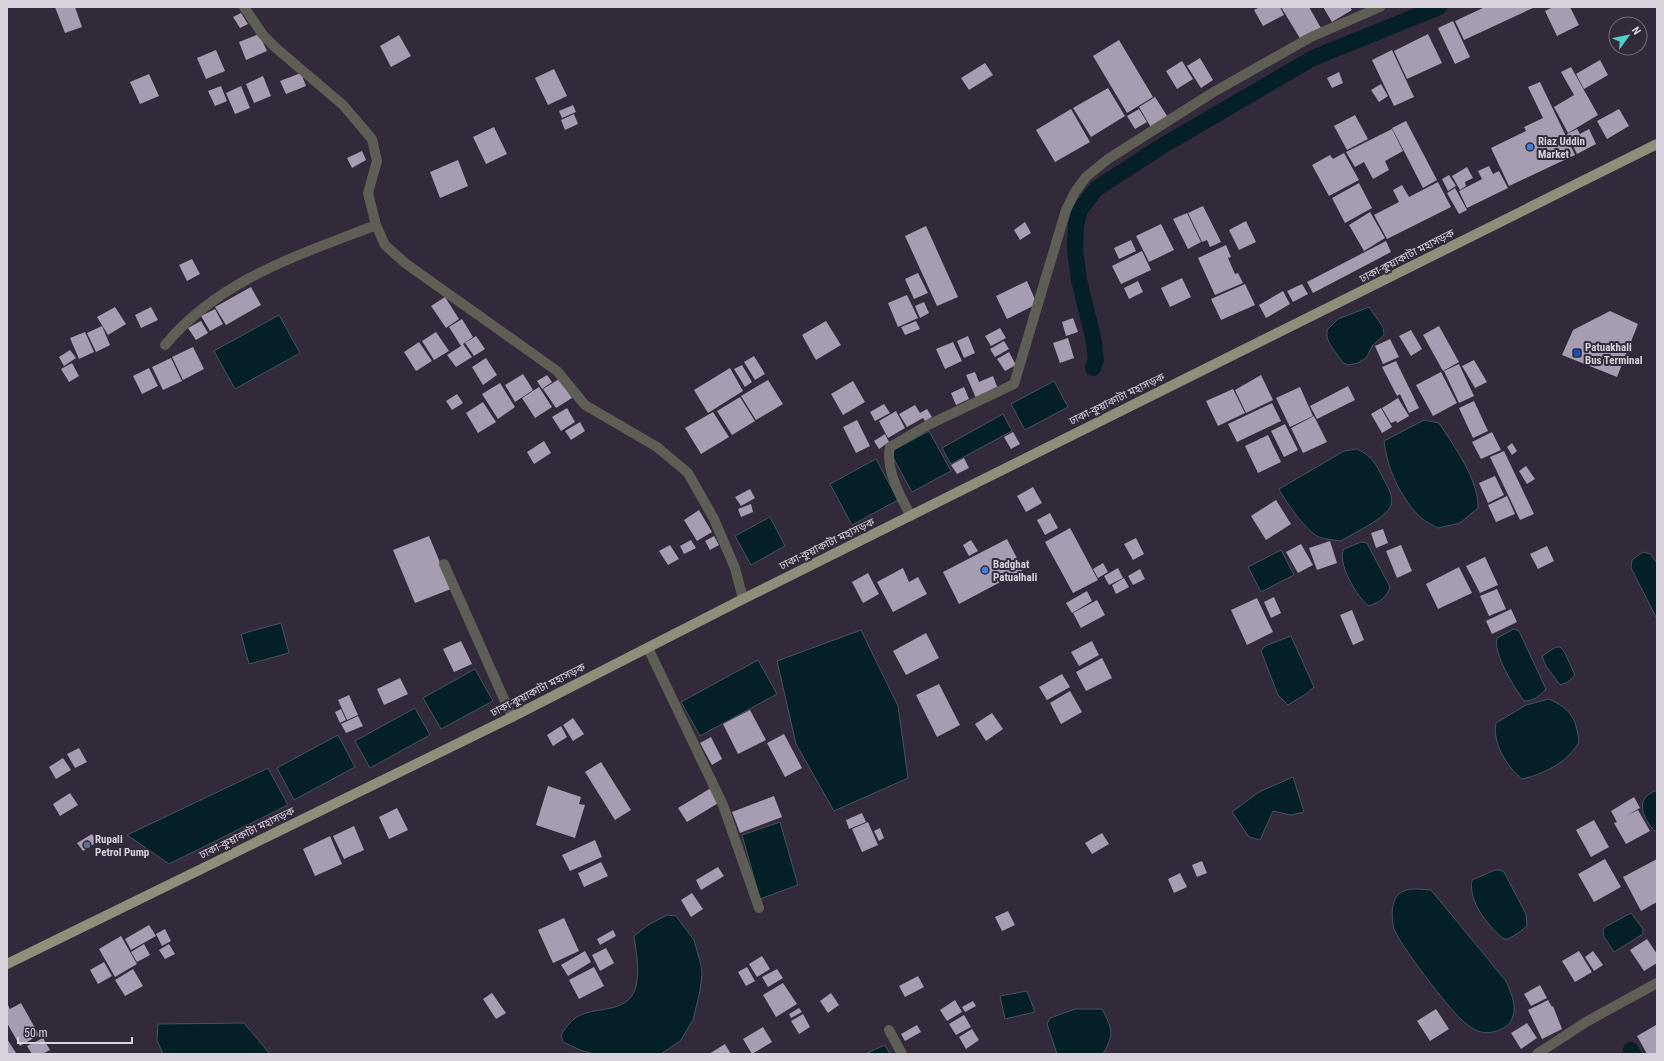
<svg xmlns="http://www.w3.org/2000/svg" width="1664" height="1061" viewBox="0 0 1664 1061" font-family="'Roboto Condensed','Noto Sans Bengali',sans-serif">
	<style>
		.water { fill: #051f26; stroke: #44555d }
		.lines { fill: none; stroke-linecap: round; stroke-linejoin: round }
		.canal { stroke: #051f26; stroke-width: 16 }
		.building { fill: #a79db2 }
		.minor { stroke: #5f5e55; stroke-width: 10 }
		.primary { stroke: #8f8e7b; stroke-width: 10 }
		.shop-dot { fill: #3f7fe0; stroke: #32293a; stroke-width: 1.5 }
		.transit-dot { fill: #1a4fb4; stroke: #32293a; stroke-width: 1.5 }
		.service-dot { fill: #5c6f8a; stroke: #32293a; stroke-width: 1.5 }
		.labels { text-anchor: middle; dominant-baseline: central; stroke-width: 4; stroke-linejoin: round; paint-order: stroke }
		.poi-label { font-size: 11px; font-weight: bold; fill: #d8d2dd; stroke: #32293a; text-anchor: start }
		.street-label { font-size: 11px; fill: #d8d2dd; stroke: #32293a }
	</style>
	<rect width="100%" height="100%" fill="#32293a"/>
	<!-- water -->
	<path class="water" d="M1369 307 1383 327 1384 335 1372 346 1367 357 1358 363 1348 365 1343 363 1329 343 1327 337V330L1338 319Z
		M279 315 300 353 235 389 214 351Z
		M1054 381 1068 407 1025 430 1011 404Z
		M1003 414 1012 431 951 464 942 448Z
		M1424 420 1439 423C1454 446 1479 480 1478 508L1460 523 1438 528C1432 525 1425 521 1420 517 1400 497 1387 468 1384 441Z
		M929 431 951 471 912 492 890 452Z
		M1357 449C1372 456 1376 464 1383 478 1387 486 1394 496 1391 505 1386 519 1353 533 1341 541 1334 540 1322 539 1317 536 1305 529 1285 501 1279 489L1344 451Z
		M876 459 898 500 852 525 830 484Z
		M770 517 785 546 751 565 735 536Z
		M1361 542 1367 543 1390 587C1387 598 1379 602 1369 606 1357 598 1336 561 1344 549Z
		M1281 550 1294 575 1261 592 1248 567Z
		M1643 552 1650 554 1657 563V619L1631 568 1632 560Z
		M281 623 289 653 249 664 241 634Z
		M1514 629 1519 631 1546 689C1540 696 1533 701 1524 701 1514 687 1493 654 1497 638Z
		M861 630 898 706 908 778 834 811 796 744 777 661Z
		M1291 636 1314 687 1306 694 1288 705 1278 695 1261 651 1265 646Z
		M1556 647H1560L1564 651 1575 675 1568 682 1560 685 1546 666 1542 656Z
		M758 660 777 694 700 736 681 702Z
		M475 669 493 701 441 729 423 698Z
		M1549 699C1571 709 1576 718 1579 742 1568 762 1544 774 1522 779 1507 767 1492 743 1496 723L1526 705Z
		M415 708 430 735 370 768 355 741Z
		M338 735 355 767 294 800 277 768Z
		M268 768 288 805 169 864 127 835Z
		M1293 777 1304 812 1291 815 1273 811 1260 840 1249 837 1232 812 1259 792Z
		M1654 791H1657V831H1655C1647 824 1637 806 1646 797 1648 794 1652 793 1654 791Z
		M780 822 798 885 760 899 742 835Z
		M1495 870H1500L1504 872 1526 914 1527 926 1517 934 1508 939H1504C1488 926 1468 902 1472 880Z
		M1431 890 1506 981C1510 990 1517 1005 1513 1016 1510 1029 1490 1036 1478 1031 1472 1029 1465 1023 1461 1019 1449 1009 1398 942 1394 929 1391 917 1390 896 1404 891 1411 887 1423 890 1431 890Z
		M1631 913 1643 929V934L1614 952 1604 937 1603 930 1605 927Z
		M667 915 676 916 694 940 701 965 702 974 700 991 693 1020 681 1040 661 1054H594L580 1050 563 1042 561 1035C567 1026 572 1018 583 1014 602 1007 630 1012 636 986 640 970 636 952 634 936L648 925Z
		M1027 991 1035 1012 1005 1019 1000 996Z
		M1075 1009H1102C1113 1030 1114 1034 1103 1054H1057L1047 1024 1050 1018Z
		M244 1023 270 1054H163L157 1040 158 1024Z
		M885 1045 890 1054H865Z"/>
	<g class="lines">
		<!-- canal -->
		<path class="canal" d="M1093 368 1096 359 1093 337 1079 280 1075 250 1076 225 1080 210 1096 189 1162 146 1313 58 1439 7
			M1631 1050 1633 1054"/>
	</g>
	<!-- building -->
	<path class="building" d="M55 7H75L82 27 65 33Z
		M1260 7H1280L1284 15 1263 26 1254 10Z
		M1281 7H1309L1321 28 1301 40Z
		M1323 7H1350L1352 10 1332 22Z
		M1485 7H1535L1464 40 1455 21Z
		M1553 7H1570L1579 25 1557 36 1545 11Z
		M241 13 248 24 240 28 233 17Z
		M1453 21 1470 57 1455 64 1438 28Z
		M259 34 267 51 246 60 239 42Z
		M1428 34 1442 63 1407 79 1394 51Z
		M399 35 411 56 391 67 380 46Z
		M1119 40 1153 97 1127 113 1093 56Z
		M216 50 225 71 206 79 197 58Z
		M1392 50 1414 97 1394 106 1372 60Z
		M1200 58 1213 80 1201 88 1187 66Z
		M1600 60 1608 75 1584 89 1576 74Z
		M1182 61 1193 79 1177 89 1166 71Z
		M985 63 993 75 969 90 961 78Z
		M1571 67 1598 115 1568 133 1554 107 1574 95 1561 72Z
		M554 69 567 96 548 105 535 78Z
		M1339 72 1343 83 1332 88 1327 78Z
		M301 73 306 86 286 94 280 81Z
		M149 74 159 96 140 104 130 82Z
		M263 76 271 96 254 103 246 84Z
		M1540 82 1575 155 1509 186 1491 148 1526 131 1524 127 1543 118 1528 87Z
		M1381 84 1388 96 1379 102 1371 90Z
		M221 86 227 101 215 106 208 91Z
		M241 86 250 108 235 114 226 93Z
		M1108 88 1125 116 1091 137 1073 108Z
		M1155 97 1169 119 1152 129 1139 107Z
		M573 105 576 112 562 118 559 111Z
		M1071 109 1090 142 1055 162 1036 130Z
		M1139 109 1147 122 1135 129 1127 116Z
		M1619 109 1629 126 1607 139 1597 121Z
		M574 114 578 124 565 130 561 120Z
		M1355 115 1368 139 1347 150 1334 126Z
		M1406 121 1437 180 1423 188 1392 128Z
		M494 127 507 154 486 164 473 137Z
		M1392 129 1403 151 1385 161 1389 170 1373 179 1364 162 1355 167 1346 152Z
		M1577 129 1580 134 1589 129 1596 144 1577 154 1567 134Z
		M362 151 366 160 352 168 347 158Z
		M1344 153 1359 180 1329 196 1312 165 1330 155 1333 159Z
		M458 160 468 186 440 198 430 172Z
		M1489 166 1493 174 1499 171 1508 188 1467 208 1459 191 1482 179 1478 171Z
		M1467 167 1473 178 1465 182 1466 186 1460 190 1452 176Z
		M1449 175 1456 186 1448 191 1442 179Z
		M1438 182 1451 207 1387 239 1374 215 1399 202 1393 190 1402 185 1409 197Z
		M1359 183 1372 208 1345 223 1332 198Z
		M1455 188 1467 210 1459 214 1447 193Z
		M1203 206 1221 242 1210 247 1207 240 1202 242 1188 213Z
		M1370 212 1385 238 1364 251 1349 225Z
		M1187 213 1201 242 1188 249 1173 219Z
		M1246 221 1256 242 1239 250 1229 230Z
		M1025 222 1031 233 1020 240 1014 230Z
		M1161 224 1174 250 1149 262 1136 236Z
		M926 226 958 297 937 306 905 236Z
		M1131 240 1136 251 1119 259 1114 248Z
		M1386 241 1391 252 1313 293 1307 282Z
		M1226 245 1231 257 1228 258 1235 274 1238 273 1243 283 1215 295 1198 258Z
		M1142 251 1151 270 1121 284 1112 266Z
		M192 259 200 274 187 281 179 265Z
		M918 273 928 293 914 299 905 279Z
		M1182 278 1191 297 1170 307 1161 288Z
		M1027 281 1037 304 1007 319 996 296Z
		M1138 281 1143 292 1129 299 1124 288Z
		M1245 284 1255 305 1221 320 1211 299Z
		M1302 284 1308 294 1293 302 1287 291Z
		M251 287 261 305 226 325 215 307Z
		M1283 291 1290 304 1266 318 1259 305Z
		M907 295 918 318 898 327 888 303Z
		M445 297 459 319 446 328 431 306Z
		M924 302 929 313 920 318 915 306Z
		M115 307 126 324 108 335 97 317Z
		M151 307 158 320 141 328 135 315Z
		M215 309 223 324 210 331 201 316Z
		M1610 311 1638 324 1617 377 1562 355 1573 330Z
		M1073 318 1078 332 1066 336 1062 322Z
		M462 319 473 337 463 344 472 357 456 367 447 355 461 346 449 327Z
		M201 321 208 333 196 340 188 328Z
		M826 321 841 345 816 360 802 335Z
		M916 321 920 329 905 335 901 327Z
		M102 326 110 345 96 352 87 333Z
		M1439 326 1459 362 1443 371 1423 335Z
		M1000 328 1006 338 991 346 985 336Z
		M1411 330 1422 349 1411 356 1399 336Z
		M85 332 94 352 79 359 70 338Z
		M436 332 449 351 434 360 422 341Z
		M476 336 485 349 474 356 465 343Z
		M968 336 975 353 964 358 957 341Z
		M1068 338 1074 358 1060 363 1053 343Z
		M1390 339 1399 357 1383 364 1375 346Z
		M1004 341 1009 349 995 357 990 349Z
		M419 342 432 361 416 371 404 352Z
		M953 342 962 361 945 369 936 349Z
		M193 347 204 369 183 380 172 357Z
		M70 350 76 358 64 366 59 357Z
		M1009 352 1016 365 1005 371 997 359Z
		M754 356 765 374 755 380 744 362Z
		M171 358 182 381 163 390 152 367Z
		M486 358 497 375 483 385 472 367Z
		M1474 360 1487 382 1475 388 1462 366Z
		M1396 361 1419 408 1409 413 1400 394 1397 396 1382 367Z
		M72 363 79 376 69 382 61 369Z
		M1459 364 1474 396 1459 403 1444 371Z
		M742 365 752 382 745 387 734 369Z
		M149 368 158 386 142 394 133 376Z
		M730 368 743 391 708 413 694 390Z
		M975 372 979 382 993 376 998 389 976 398 966 375Z
		M1441 372 1457 403 1433 416 1416 385Z
		M523 374 533 390 515 402 505 385Z
		M547 375 552 382 542 389 537 381Z
		M1261 375 1273 400 1246 413 1235 390Z
		M559 379 572 398 556 408 543 389Z
		M768 380 783 404 756 420 741 396Z
		M853 381 865 402 843 415 831 394Z
		M500 383 515 407 498 419 482 394Z
		M1348 386 1355 400 1317 419 1310 406Z
		M539 387 552 407 535 418 522 398Z
		M964 387 969 399 956 405 951 393Z
		M1300 387 1313 416 1290 427 1276 398Z
		M1233 389 1245 413 1218 426 1206 401Z
		M457 394 463 403 452 410 446 401Z
		M740 397 755 421 732 435 717 411Z
		M1398 398 1409 416 1397 423 1396 421 1391 423 1382 408Z
		M1474 401 1488 431 1473 438 1459 408Z
		M483 402 496 422 478 433 466 413Z
		M1272 403 1281 421 1237 442 1228 424Z
		M884 404 890 413 875 421 870 412Z
		M915 405 920 413 927 409 932 417 925 421 923 418 907 427 899 414Z
		M567 408 575 422 561 431 552 417Z
		M1381 408 1392 427 1382 433 1371 414Z
		M896 411 905 428 888 438 879 421Z
		M713 412 729 437 701 454 685 428Z
		M1314 416 1327 442 1303 453 1291 428Z
		M857 420 870 446 856 453 843 427Z
		M580 422 585 431 571 440 565 431Z
		M1285 424 1298 450 1284 457 1271 431Z
		M1013 432 1020 444 1011 449 1004 437Z
		M1492 432 1501 450 1481 459 1472 442Z
		M885 434 889 442 879 449 874 441Z
		M1268 435 1281 462 1258 473 1245 446Z
		M544 441 551 453 534 464 527 452Z
		M1512 443 1517 451 1512 455 1507 447Z
		M1504 451 1534 514 1520 520 1490 457Z
		M964 458 969 468 957 474 951 465Z
		M1526 466 1535 479 1527 484 1519 471Z
		M1495 476 1504 495 1488 503 1479 483Z
		M1033 487 1042 503 1026 512 1017 496Z
		M750 489 755 498 741 506 735 497Z
		M1507 496 1515 514 1496 522 1488 505Z
		M1276 500 1291 524 1266 540 1251 516Z
		M751 504 753 512 741 517 738 509Z
		M699 510 712 532 697 541 684 520Z
		M1050 513 1058 528 1045 535 1037 520Z
		M1070 528 1098 580 1073 593 1045 542Z
		M1383 529 1388 543 1376 548 1371 533Z
		M429 536 451 589 415 603 393 550Z
		M714 536 719 545 710 550 705 541Z
		M1136 538 1144 554 1133 560 1124 544Z
		M1007 539 1023 570 959 604 943 572Z
		M691 540 696 548 684 554 680 546Z
		M971 540 978 551 969 556 963 545Z
		M1330 541 1337 563 1317 570 1309 548Z
		M1301 544 1313 565 1298 573 1286 552Z
		M670 545 679 559 668 565 659 551Z
		M1401 545 1412 571 1397 578 1386 551Z
		M1547 546 1554 561 1538 569 1530 554Z
		M1485 557 1498 585 1480 593 1466 566Z
		M1103 563 1108 572 1098 578 1093 569Z
		M1459 567 1472 593 1438 609 1426 584Z
		M903 568 909 582 918 577 927 594 893 612 877 582Z
		M1118 568 1123 578 1109 585 1104 576Z
		M1140 569 1145 579 1133 585 1128 576Z
		M868 573 879 594 863 603 852 582Z
		M1124 578 1129 587 1116 594 1112 585Z
		M1497 589 1506 609 1489 616 1480 596Z
		M1087 591 1092 601 1072 613 1066 603Z
		M1274 597 1281 613 1271 618 1264 602Z
		M1257 598 1273 632 1247 645 1231 610Z
		M1097 600 1105 615 1081 628 1073 613Z
		M1511 609 1517 622 1492 634 1486 621Z
		M1352 610 1364 640 1353 645 1340 615Z
		M926 633 939 658 906 675 893 651Z
		M461 641 472 664 454 672 443 649Z
		M1092 641 1099 655 1079 666 1071 652Z
		M1102 658 1112 678 1086 691 1076 672Z
		M1062 674 1070 687 1047 700 1039 687Z
		M400 678 408 694 384 705 377 689Z
		M939 684 960 725 937 737 916 695Z
		M1070 691 1082 712 1061 724 1050 703Z
		M349 695 358 715 347 720 338 700Z
		M341 709 346 720 340 723 335 712Z
		M750 710 766 740 738 754 723 724Z
		M992 713 1003 729 986 741 975 724Z
		M358 716 363 726 346 733 341 724Z
		M573 718 584 734 573 741 563 725Z
		M561 726 567 737 553 746 547 735Z
		M784 734 802 768 785 777 767 743Z
		M711 737 722 759 712 765 700 743Z
		M79 748 87 762 75 768 67 754Z
		M63 758 71 770 56 779 49 767Z
		M601 762 631 810 615 820 585 772Z
		M548 786 581 797 579 804 585 805 575 838 536 825Z
		M711 788 720 802 687 822 678 808Z
		M70 793 78 805 60 816 53 804Z
		M774 796 782 817 740 833 732 812Z
		M1634 797 1640 808 1626 816 1638 810 1650 831 1626 844 1614 823 1617 822 1611 811Z
		M397 808 408 830 389 839 379 817Z
		M862 813 866 822 849 829 846 820Z
		M1594 820 1609 847 1591 857 1576 830Z
		M868 822 878 845 862 852 852 829Z
		M354 826 364 850 344 859 333 836Z
		M880 828 884 838 879 841 874 831Z
		M1102 833 1109 844 1092 854 1085 843Z
		M92 834 97 842 83 851 77 843Z
		M330 836 342 864 315 876 303 849Z
		M595 840 602 857 570 871 562 855Z
		M1605 859 1621 887 1594 902 1578 874Z
		M1657 859V902L1641 911 1623 877Z
		M1202 861 1207 873 1197 877 1192 865Z
		M601 862 608 876 584 887 578 873Z
		M718 867 724 876 701 890 696 880Z
		M1180 873 1187 887 1174 893 1168 879Z
		M692 893 703 909 691 917 681 900Z
		M1008 911 1015 925 1002 931 995 917Z
		M564 918 579 951 553 963 538 930Z
		M149 925 156 936 131 950 125 939Z
		M165 929 171 941 162 946 156 934Z
		M613 930 616 936 600 945 597 939Z
		M121 936 137 964 115 977 99 949Z
		M1647 939 1657 954V963L1644 971 1630 950Z
		M144 944 150 955 137 962 131 952Z
		M169 944 175 954 165 959 159 950Z
		M606 948 614 963 600 971 592 955Z
		M585 951 591 962 568 976 561 965Z
		M1579 951 1592 972 1575 982 1562 961Z
		M1593 951 1603 965 1594 971 1585 957Z
		M762 956 770 969 757 977 749 964Z
		M104 962 112 976 98 984 90 970Z
		M594 967 604 986 579 999 569 980Z
		M747 967 755 981 746 986 738 972Z
		M133 969 143 986 125 996 115 980Z
		M777 969 783 978 768 987 762 977Z
		M918 976 924 987 905 997 899 986Z
		M783 983 797 1004 776 1017 763 995Z
		M1540 985 1547 998 1531 1006 1524 994Z
		M492 993 506 1013 496 1019 483 999Z
		M831 993 839 1005 828 1013 820 1001Z
		M955 1000 962 1012 947 1021 940 1010Z
		M1548 1000 1552 1007 1553 1006 1562 1029 1542 1039 1528 1010Z
		M973 1001 976 1006 965 1012 962 1007Z
		M7 1003 10 1009 21 1003 39 1035 20 1046 7 1023Z
		M799 1008 802 1012 791 1018 789 1014Z
		M1436 1009 1449 1029 1430 1041 1417 1021Z
		M803 1014 810 1027 799 1034 791 1021Z
		M964 1015 971 1027 956 1035 949 1024Z
		M1527 1023 1537 1038 1521 1049 1511 1033Z
		M917 1025 921 1032 905 1041 901 1034Z
		M1656 1025 1657 1054H1647L1637 1036Z
		M763 1027 772 1042 752 1054 743 1039Z
		M972 1029 979 1040 966 1049 959 1037Z
		M43 1038 50 1050 42 1054H32L27 1046Z
		M7 1039 16 1053 15 1054H7Z
		M725 1044 731 1054H709Z"/>
	<g class="lines">
		<!-- minor -->
		<path class="minor" d="M244 7 263 35 276 48 343 105 372 139 377 161 368 193 376 225 385 245 405 263 557 371 585 405 657 447 688 473 714 519 735 568 743 599
			M165 345C220 279 299 255 376 225
			M911 516C901 498 885 469 890 447L926 426 1014 384 1066 210 1075 192 1086 177 1108 159 1212 93 1311 37 1380 7
			M444 564 512 717
			M648 648 723 805 759 908
			M889 1030 902 1054
			M1537 1054 1586 1022 1657 983"/>
		<!-- primary -->
		<path class="primary" d="M7 964 512 717 743 599 1657 144"/>
	</g>
	<!-- markers -->
	<g class="shop-dot">
		<circle cx="1530" cy="147" r="4"/>
		<circle cx="985" cy="570" r="4"/>
	</g>
	<rect class="transit-dot" x="1573" y="349" width="8" height="8" rx="2"/>
	<circle class="service-dot" cx="87" cy="845" r="4"/>
	<g class="labels">
		<!-- poi labels -->
		<g class="poi-label">
			<text x="1538" y="141">Riaz Uddin<tspan x="1538" dy="13">Market</tspan></text>
			<text x="1585" y="347">Patuakhali<tspan x="1585" dy="13">Bus Terminal</tspan></text>
			<text x="993" y="564">Badghat<tspan x="993" dy="13">Patualhali</tspan></text>
			<text x="95" y="839">Rupali<tspan x="95" dy="13">Petrol Pump</tspan></text>
		</g>
		<!-- street labels -->
		<g class="street-label">
			<text transform="translate(1407 256) rotate(-27)">ঢাকা-কুয়াকাটা মহাসড়ক</text>
			<text transform="translate(1117 399) rotate(-26)">ঢাকা-কুয়াকাটা মহাসড়ক</text>
			<text transform="translate(827 544) rotate(-26)">ঢাকা-কুয়াকাটা মহাসড়ক</text>
			<text transform="translate(538 690) rotate(-27)">ঢাকা-কুয়াকাটা মহাসড়ক</text>
			<text transform="translate(247 833) rotate(-26)">ঢাকা-কুয়াকাটা মহাসড়ক</text>
		</g>
	</g>
	<!-- border -->
	<rect width="1664" height="1061" fill="none" stroke="#d8d2dd" stroke-width="16"/>
	<!-- north arrow -->
	<g transform="translate(1628 36) rotate(57)"><circle r="19" fill="#32293a" stroke="#746d7b"/>
	<path d="M0-3L7 15L0 10L-7 15Z" fill="#52cdcd"/>
	<text y="-6" font-size="11" font-weight="bold" text-anchor="middle" fill="#d8d2dd">N</text>
	</g>
	<!-- scale -->
	<path d="M18 1037v6h114v-6" fill="none" stroke="#d8d2dd" stroke-width="2"/>
	<text x="24" y="1037" font-size="12" fill="#d8d2dd" stroke="#32293a" stroke-width="3" paint-order="stroke">50 m</text>
</svg>
